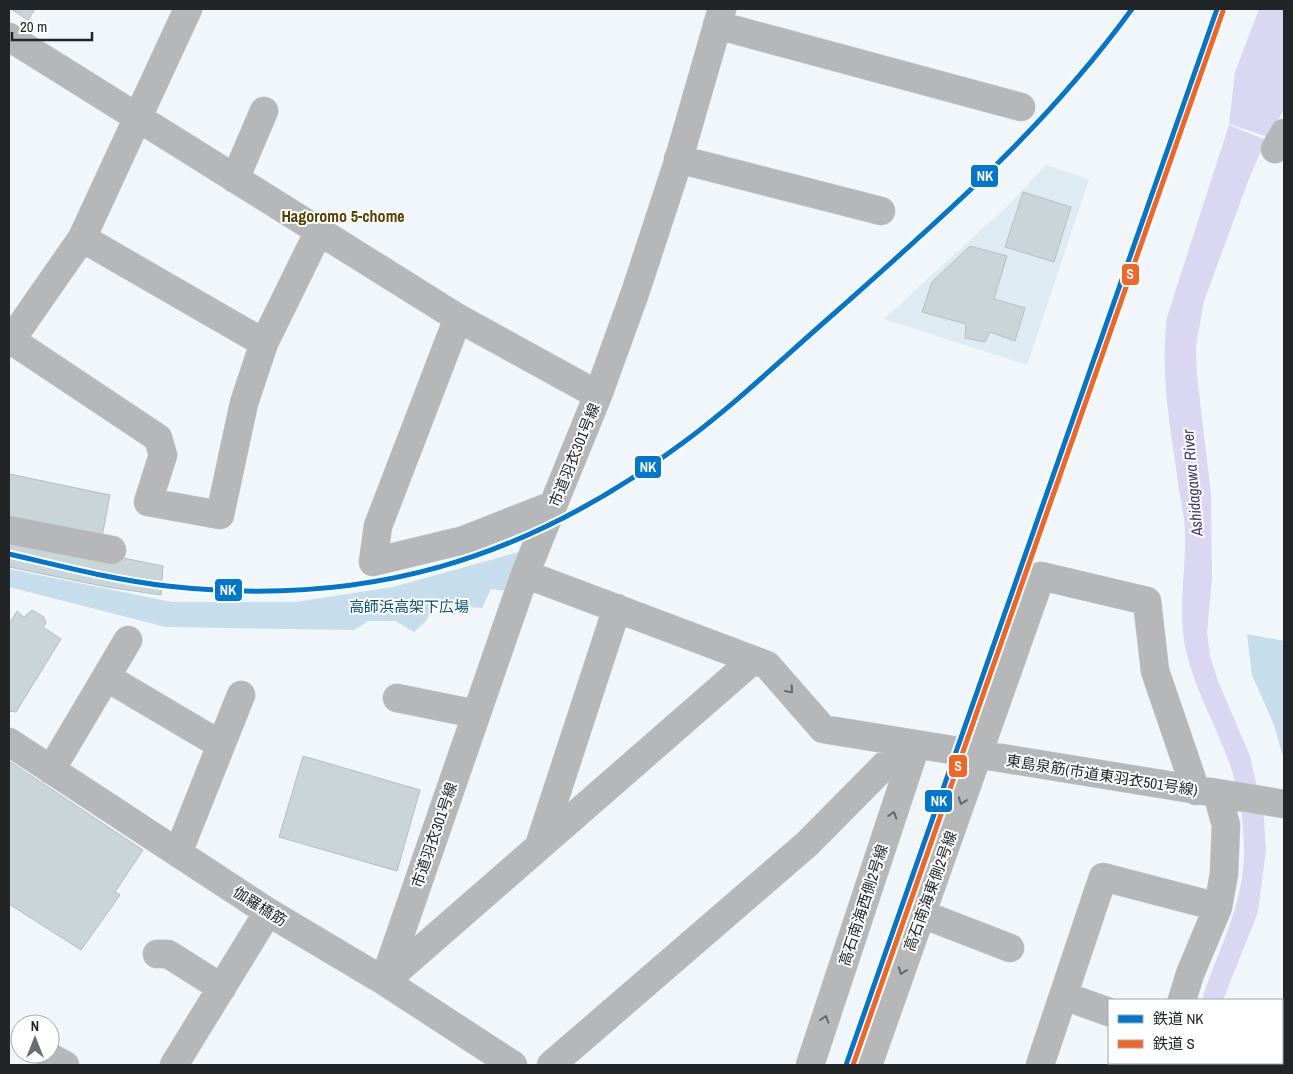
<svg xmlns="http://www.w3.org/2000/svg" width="1293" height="1074" viewBox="0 0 1293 1074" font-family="'Archivo Narrow','Noto Sans JP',sans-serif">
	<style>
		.built { fill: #dfebf3 }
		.green { fill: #c6ddeb }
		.water { fill: #dad7f3 }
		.building { fill: #c9d5d8; stroke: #b8bdbf }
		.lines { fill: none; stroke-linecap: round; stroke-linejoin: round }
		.minor-casing { stroke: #ccd0d3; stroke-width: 29 }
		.minor { stroke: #b5b7b9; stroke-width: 28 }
		.rail-1-casing { stroke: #fff; stroke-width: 9 }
		.rail-2-casing { stroke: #fff; stroke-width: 9 }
		.rail-1 { stroke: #0077ce; stroke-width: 5 }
		.rail-2 { stroke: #f26522; stroke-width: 5 }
		.oneway { stroke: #646769 }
		.labels { text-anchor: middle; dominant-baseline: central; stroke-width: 4; stroke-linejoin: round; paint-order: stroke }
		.street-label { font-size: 15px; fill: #212527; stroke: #fff }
		.park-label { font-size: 15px; fill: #095171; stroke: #fff }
		.neighbourhood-label { font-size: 16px; font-weight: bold; fill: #564000; stroke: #fff }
		.water-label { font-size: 16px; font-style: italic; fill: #463a6c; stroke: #fff }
		.line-badge { stroke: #fff; stroke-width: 2 }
		.badge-label { font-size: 14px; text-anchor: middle; font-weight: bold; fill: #fff }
	</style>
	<rect width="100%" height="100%" fill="#f0f6fa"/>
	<!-- built -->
	<path class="built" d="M1046 165 1089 179 1027 365 884 319 1006 207Z"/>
	<!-- green -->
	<path class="green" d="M519 552 508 591 491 589 482 608 445 605 431 607 427 620 414 632 395 621H368L354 630 166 627 9 587V569L172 602H295L393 587Z
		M1247 634 1284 641V760L1274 725 1252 675Z"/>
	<!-- water -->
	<path class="water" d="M1259 9H1284V110L1268 137 1229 124 1235 72Z
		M1229 125 1266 140 1250 176 1204 301 1196 346 1197 376 1211 494 1212 579 1207 632 1210 656 1218 681 1250 756 1264 819 1266 850 1258 912 1223 1000H1202C1217 951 1244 906 1244 852 1244 827 1241 798 1233 774 1220 732 1196 694 1186 651 1177 610 1186 575 1185 534 1185 517 1180 499 1178 482 1170 426 1160 373 1167 317Z"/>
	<!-- building -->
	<path class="building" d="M11 9H35L28 20Z
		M1023 192 1071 207 1054 262 1005 247Z
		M970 246 1007 256 994 299 1025 308 1015 341 990 332 985 342 965 338 966 324 922 312 932 282Z
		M9 474 110 495 102 537 9 518Z
		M9 535 163 566 161 595 107 587 9 567Z
		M32 610 44 617 46 623 43 627 61 639 16 712 9 711V624L17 611 24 617Z
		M303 756 420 790 397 871 279 837Z
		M9 761 143 850 115 892 120 895 81 950 9 904Z"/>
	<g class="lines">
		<defs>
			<path id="minor" d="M717 25 1021 107
				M9 37 458 318 598 395
				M1275 149 1284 133
				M678 159 881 211
				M235 179 264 111
				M82 238 264 343
				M458 318 378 526 373 562 464 540 553 505
				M11 340 158 438 163 455 148 502 220 515 244 403 264 343 319 231
				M9 343 82 238 188 9
				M9 530 112 550
				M525 574 767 665 823 729 1284 804
				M106 677 221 745
				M397 698 476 714
				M9 742 268 912 384 981 513 1065
				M51 770 128 640
				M539 846 617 608
				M178 853 241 695
				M922 914 1010 948
				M157 954H168L222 988
				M384 981 525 574 598 395 635 293 677 165 722 9
				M385 981 753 660
				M1064 996 1109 1012
				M1182 1000 1190 974 1218 907
				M50 1057 65 1065
				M174 1065 268 912
				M551 1065 807 844 906 744
				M810 1065 916 745
				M868 1065 1041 576 1147 601 1155 671 1196 791
				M1040 1065 1103 877 1218 907 1224 874 1226 825 1217 793
				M1125 1065V1063
				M1172 1065V1063"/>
		</defs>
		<!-- minor casing -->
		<use href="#minor" class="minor-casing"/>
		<!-- minor -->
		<use href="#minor" class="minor"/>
		<defs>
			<path id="rail-1" d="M9 554C61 566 114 580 167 586 364 608 525 561 684 442 738 402 786 355 837 311 946 214 1045 128 1132 9
				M846 1065 1217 9"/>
			<path id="rail-2" d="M853 1065 1223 11"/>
		</defs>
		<!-- rail-1 casing -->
		<use href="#rail-1" class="rail-1-casing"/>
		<!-- rail-2 casing -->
		<use href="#rail-2" class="rail-2-casing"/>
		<!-- rail-1 -->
		<use href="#rail-1" class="rail-1"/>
		<!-- rail-2 -->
		<use href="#rail-2" class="rail-2"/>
	</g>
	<!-- one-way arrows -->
	<defs><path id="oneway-chevron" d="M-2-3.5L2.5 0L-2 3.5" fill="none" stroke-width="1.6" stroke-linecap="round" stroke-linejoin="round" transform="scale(1.25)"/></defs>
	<g class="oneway">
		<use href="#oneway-chevron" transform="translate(790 690) rotate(49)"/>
		<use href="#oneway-chevron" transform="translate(962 801) rotate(110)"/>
		<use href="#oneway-chevron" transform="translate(893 815) rotate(-72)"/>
		<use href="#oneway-chevron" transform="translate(902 971) rotate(110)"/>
		<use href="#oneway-chevron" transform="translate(825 1019) rotate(-72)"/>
	</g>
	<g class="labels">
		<!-- street labels -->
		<g class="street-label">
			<text transform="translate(574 455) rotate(-68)">市道羽衣301号線</text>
			<text transform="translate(1102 775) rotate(9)">東島泉筋(市道東羽衣501号線)</text>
			<text transform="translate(434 835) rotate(-71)">市道羽衣301号線</text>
			<text transform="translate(930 891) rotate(-70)">高石南海東側2号線</text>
			<text transform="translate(863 905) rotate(-72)">高石南海西側2号線</text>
			<text transform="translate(260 906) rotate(32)">伽羅橋筋</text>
		</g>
		<!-- park labels -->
		<g class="park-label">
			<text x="409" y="606">高師浜高架下広場</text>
		</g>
		<!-- neighbourhood labels -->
		<g class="neighbourhood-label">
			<text x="343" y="216">Hagoromo 5-chome</text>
		</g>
		<!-- water labels -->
		<g class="water-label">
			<text transform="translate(1192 483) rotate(-95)">Ashidagawa River</text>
		</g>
	</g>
	<g class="line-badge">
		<rect x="970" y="164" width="29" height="24" rx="5" fill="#0077ce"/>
		<rect x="1121" y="263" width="19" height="23" rx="5" fill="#f26522"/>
		<rect x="634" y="455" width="28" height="24" rx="5" fill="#0077ce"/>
		<rect x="214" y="578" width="29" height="24" rx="5" fill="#0077ce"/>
		<rect x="948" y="754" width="20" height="24" rx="5" fill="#f26522"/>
		<rect x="924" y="789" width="29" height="24" rx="5" fill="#0077ce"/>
	</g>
	<g class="badge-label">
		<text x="985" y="181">NK</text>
		<text x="1130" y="279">S</text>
		<text x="648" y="472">NK</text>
		<text x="228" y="595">NK</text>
		<text x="958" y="771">S</text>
		<text x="939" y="806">NK</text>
	</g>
	<!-- border -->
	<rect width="1293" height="1074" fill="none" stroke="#212527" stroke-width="20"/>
	<!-- legend -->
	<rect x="1108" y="999" width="175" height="65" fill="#ffffff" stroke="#a6a8a9"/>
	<rect x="1118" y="1015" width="25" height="8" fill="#0077ce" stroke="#a6a8a9"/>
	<text x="1153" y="1024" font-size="15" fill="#212527">鉄道 NK</text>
	<rect x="1118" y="1040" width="25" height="8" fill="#f26522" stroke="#a6a8a9"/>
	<text x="1153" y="1049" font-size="15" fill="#212527">鉄道 S</text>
	<!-- north arrow -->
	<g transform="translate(35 1039)"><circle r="24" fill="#ffffff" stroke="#a6a8a9"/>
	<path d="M0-4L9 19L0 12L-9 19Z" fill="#696e71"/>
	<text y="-8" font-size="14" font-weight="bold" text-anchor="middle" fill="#212527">N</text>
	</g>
	<!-- scale -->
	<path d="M12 32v8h80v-8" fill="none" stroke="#212527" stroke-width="2.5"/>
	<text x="20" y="32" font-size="15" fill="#212527" stroke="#ffffff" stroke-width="4" paint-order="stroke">20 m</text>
</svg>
